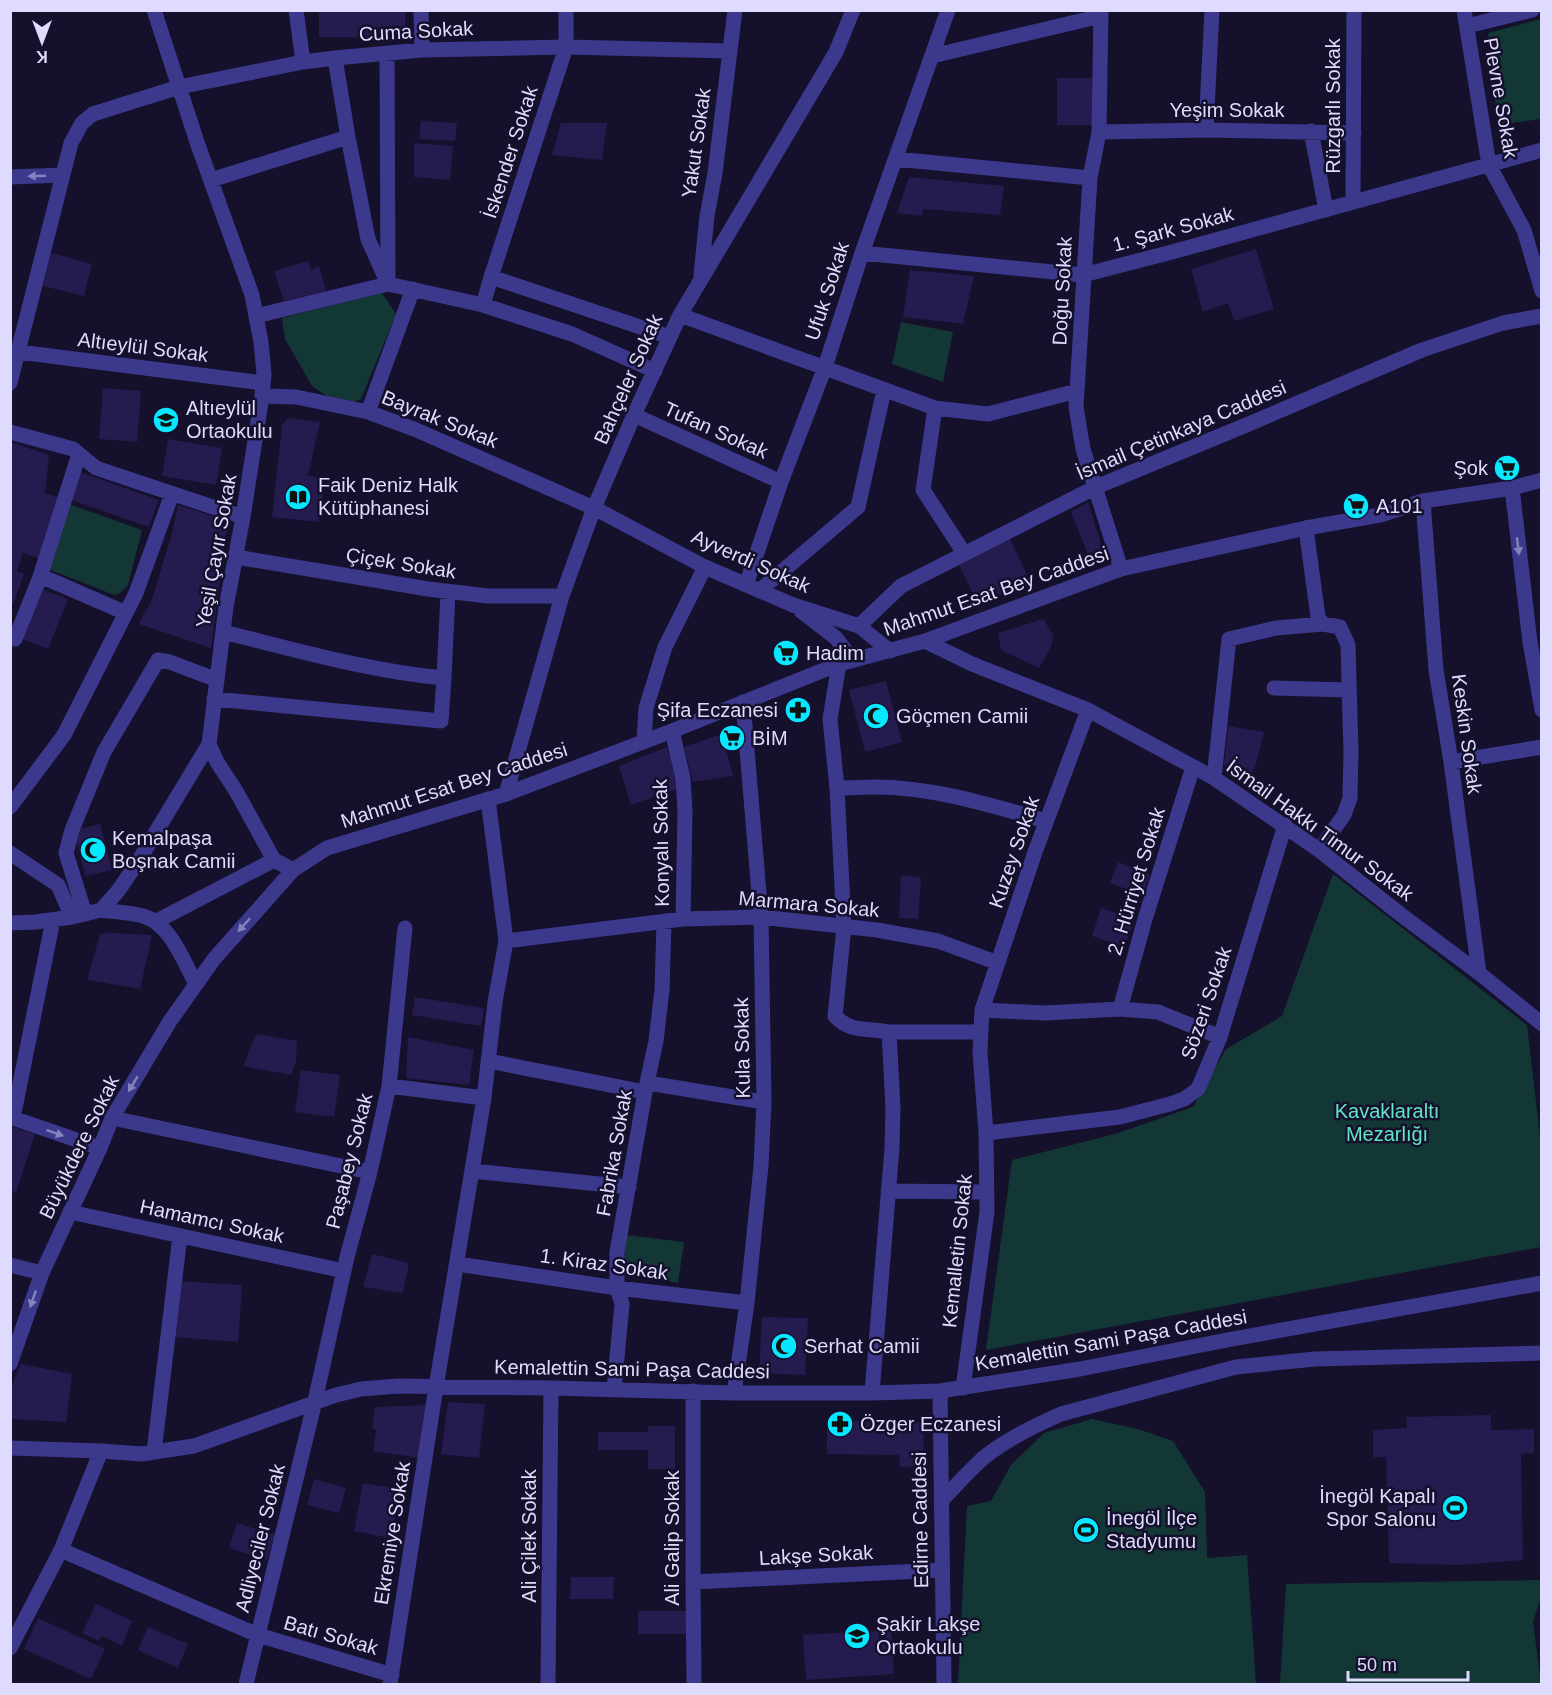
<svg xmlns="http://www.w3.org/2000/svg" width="1552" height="1695" viewBox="0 0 1552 1695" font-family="Arial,sans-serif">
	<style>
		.green { fill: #133735 }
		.building { fill: #251b4e }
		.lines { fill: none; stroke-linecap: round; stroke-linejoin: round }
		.minor { stroke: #3c398d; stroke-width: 15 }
		.tertiary { stroke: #3c398d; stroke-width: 15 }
		.oneway { fill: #8582c0 }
		.labels { text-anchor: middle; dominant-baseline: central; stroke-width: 5; stroke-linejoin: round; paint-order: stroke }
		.street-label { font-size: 20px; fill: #dfdbff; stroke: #15102c }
		.poi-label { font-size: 20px; fill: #dfdbff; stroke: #15102c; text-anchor: start }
		.park-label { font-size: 20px; fill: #60e6c4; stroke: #15102c }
	</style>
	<rect width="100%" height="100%" fill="#15102c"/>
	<!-- green -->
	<path class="green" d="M1541 19V119L1498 125 1488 33Z
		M382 293 396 314 361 399 353 402 331 399 312 386 285 339 282 318Z
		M901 322 953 332 943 382 892 364Z
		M69 504 142 530 128 585 120 593 114 595 48 569Z
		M1333 874 1527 1025 1541 1145V1247L986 1350 1012 1160 1115 1134 1193 1107 1226 1049 1282 1016Z
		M626 1235 684 1242 678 1283 623 1274Z
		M1092 1419 1138 1429 1173 1441 1205 1492 1207 1558 1247 1555 1256 1684H958L967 1506 991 1501 1011 1465 1044 1433Z
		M1541 1580V1597L1533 1622 1541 1684H1280L1286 1584Z"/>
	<!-- building -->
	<path class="building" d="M319 10H405V38L319 37Z
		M1057 78H1092V125H1057Z
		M421 121 457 123 455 141 419 139Z
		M561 123H607L602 160 552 155Z
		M414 143 453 146 450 180 414 177Z
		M909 177 1004 186 1000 215 924 209 921 216 897 213Z
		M1256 249 1274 309 1234 321 1228 303 1203 312 1191 269Z
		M51 253 92 264 84 296 43 286Z
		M308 261 311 270 319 266 326 291 284 301 274 271Z
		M910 270 974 276 963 324 903 317Z
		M103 388 141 391 137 442 99 439Z
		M288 418 320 422 308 476 325 478 319 522 272 517 282 425Z
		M168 439 222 448 216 485 162 476Z
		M10 442 49 455 45 493 61 498 41 559 23 553 17 571 24 574 11 610Z
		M80 472 159 500 149 527 71 500Z
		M1088 502 1105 557 1091 562 1071 512Z
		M178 505 231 522 222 544 220 581 211 648 139 624 152 599 172 533Z
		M1010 539 1032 585 977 602 957 561Z
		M39 588 68 599 48 649 20 638Z
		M1043 619 1054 636 1050 649 1039 668 1001 650 998 633Z
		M886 681 902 742 865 752 849 690Z
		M1228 726 1264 732 1256 764 1247 781 1224 765Z
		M722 734 733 776 693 782 684 747Z
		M667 747 680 788 631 805 619 766Z
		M100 824 112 870 85 876 74 830Z
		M1118 862 1150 874 1143 895 1110 883Z
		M901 875 921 878 918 919 899 918Z
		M1101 908 1134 919 1125 947 1092 936Z
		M111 933 152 935 140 989 87 980 100 934Z
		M415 997 484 1008 481 1026 412 1015Z
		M256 1034 297 1041 296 1061 291 1075 243 1066Z
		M408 1037 474 1050 469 1085 406 1078Z
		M301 1070 340 1075 334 1117 295 1112Z
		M10 1126 35 1134 16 1192 10 1190Z
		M372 1254 409 1263 403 1293 363 1287Z
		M178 1281 242 1285 238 1342 174 1337Z
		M762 1317 808 1318 805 1375 759 1373Z
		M21 1364 72 1374 66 1422 10 1419V1389Z
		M448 1402 485 1404 479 1458 441 1454Z
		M428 1405 420 1458 373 1451 376 1430 372 1428 375 1407Z
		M1491 1415V1430L1534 1429V1453L1521 1454 1523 1560 1459 1565 1389 1563 1386 1457H1373V1430L1407 1428 1406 1417Z
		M827 1421 923 1422 924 1466 900 1467 899 1455 827 1454Z
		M648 1426H675V1469H648V1450H598V1432H648Z
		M314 1479 346 1488 339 1513 307 1505Z
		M363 1483 400 1489 391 1538 354 1531Z
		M237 1523 275 1535 267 1560 229 1548Z
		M571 1577H614L613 1599H570Z
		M96 1604 132 1621 122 1646 102 1636 98 1641 82 1633Z
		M638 1611H686V1634H638Z
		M38 1618 105 1649 91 1679 24 1649Z
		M148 1627 188 1644 178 1668 138 1650Z
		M891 1630 894 1674 806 1680 803 1635Z"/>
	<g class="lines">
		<!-- minor -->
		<path class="minor" d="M154 10 198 145 252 295 261 342 264 374 262 396 243 517 226 607 209 744 217 762 236 791 274 860 293 870
			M296 10 303 62
			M421 10 422 50
			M1101 10 1099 132 1090 178 1076 407 1083 449 1121 569
			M1464 10 1489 165 1524 230 1542 291
			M1467 26 1532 10
			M387 53 388 278
			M932 56 1101 16
			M335 58 348 137 368 239 388 284
			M1206 130 1212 10
			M1311 131 1326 210
			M1099 132 1206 130 1354 133
			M896 159 1090 178
			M10 177 63 175
			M211 180 348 137
			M1353 201 1354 10
			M862 253 1083 275 1172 252 1542 150
			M701 275 707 216 715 173 735 10
			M491 277 670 337
			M483 305 491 277 566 47V10
			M680 315 935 408 988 414 1077 391
			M256 316 388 284 483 305 572 334 655 371
			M19 352 263 383
			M10 383 71 143 82 123 93 114 179 87 303 62 335 58 422 50 566 47 729 51
			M262 396 296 397 368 412 414 429 594 508 705 567 793 605 859 626 890 651
			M935 408 923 490 964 553
			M368 412 413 289
			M634 415 781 482
			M10 432 73 449 96 468 243 517
			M1512 488 1530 642 1542 710
			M1423 501 1436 670 1451 762 1479 973
			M1306 528 1318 617 1323 624 1340 627 1348 645 1351 752 1350 798 1344 815 1319 850
			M236 557 428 589 488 596H562
			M40 577 79 454
			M746 585 781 482 825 367 862 253 948 10
			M759 591 858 507 884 390
			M801 611 836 638 853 660
			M859 626 901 586 1096 487 1244 426 1422 350 1503 323 1542 316
			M223 632C296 650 369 671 444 678L448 592
			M10 637 15 639 40 577 50 580 126 613
			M925 641 972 664 1088 710 1214 778 1319 850 1400 914 1479 973 1542 1024
			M839 664 830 719 837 788 844 927 835 1016C852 1034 867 1027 889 1032L893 1108 892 1148 872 1393
			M1274 688 1348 690
			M214 699 441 721 444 678
			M672 731 683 778 685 811 683 919
			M644 741 646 708 665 647 705 567
			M1451 762 1542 747
			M1214 778 1229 639 1276 628 1323 624
			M837 788C849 788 862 787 874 787 933 787 990 805 1046 821
			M506 794 562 596 594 508 634 415 680 315 836 52 853 10
			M10 807 64 735 136 593 172 494
			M10 853 58 885 72 917
			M101 910C114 912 129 912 143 916 171 924 183 961 196 984
			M85 914 66 853 72 830 104 752 158 660 170 662 217 680
			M155 922 274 860
			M10 923 36 922 72 917 101 910 118 891 139 860 209 744
			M506 941 683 919 761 917 877 930 938 941 998 963
			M1120 1009 1145 919 1193 767
			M982 1010 1045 1013 1120 1009 1158 1012 1220 1037
			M889 1032H981
			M489 1061 645 1092
			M648 1083 764 1102
			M389 1086 484 1098
			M10 1117 100 1148
			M13 1118 53 920
			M112 1118 370 1172
			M986 1133 1120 1117 1170 1104 1184 1099 1198 1089 1220 1037 1285 825
			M472 1171 629 1187
			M888 1191 987 1192
			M70 1212 344 1271
			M457 1264 617 1288 747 1303
			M10 1265 42 1273
			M963 1388 987 1212 986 1133 980 1052 982 1010 1035 852 1088 710
			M614 1390 622 1304 617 1288V1252L645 1092 656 1041 662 990 664 922
			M693 1391V1582L694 1684
			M734 1393 747 1303 761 1166 764 1102 761 917 743 702
			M10 1448 101 1451 142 1454 154 1452 194 1446 336 1395 361 1389 398 1386 551 1388 734 1393H872L940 1391 1080 1369 1227 1340 1542 1283
			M154 1452 180 1236
			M941 1501C956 1486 971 1468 987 1455 1009 1438 1036 1425 1061 1414L1236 1367 1315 1359 1542 1353
			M61 1550 258 1635 392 1675
			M693 1582 942 1570
			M10 1648 61 1550 101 1451
			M246 1684 315 1401 347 1257 370 1172 389 1086 405 928
			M390 1684 436 1387 484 1098 495 1002 506 941 488 799
			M548 1684 551 1388"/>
		<!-- tertiary -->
		<path class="tertiary" d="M10 1364 42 1273 100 1148 112 1118 170 1021 214 959 293 870 327 848 506 794 672 731 839 664 925 641 1121 569 1306 528 1380 515 1423 501 1512 488 1542 480
			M940 1391 944 1684"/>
	</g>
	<!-- one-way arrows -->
	<defs><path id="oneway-solid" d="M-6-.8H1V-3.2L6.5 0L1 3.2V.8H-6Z" transform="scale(1.5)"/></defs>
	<g class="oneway">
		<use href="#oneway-solid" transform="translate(37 176) rotate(178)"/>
		<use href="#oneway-solid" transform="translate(1518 546) rotate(83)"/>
		<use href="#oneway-solid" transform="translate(244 925) rotate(132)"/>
		<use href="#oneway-solid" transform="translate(133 1084) rotate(121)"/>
		<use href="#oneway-solid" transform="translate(55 1133) rotate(19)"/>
		<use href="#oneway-solid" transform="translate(33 1299) rotate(109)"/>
	</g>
	<!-- icons -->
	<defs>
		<symbol id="school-disc" viewBox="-11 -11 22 22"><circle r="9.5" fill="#07e7ff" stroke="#15102c"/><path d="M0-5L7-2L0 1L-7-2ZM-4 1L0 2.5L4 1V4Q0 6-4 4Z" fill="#111"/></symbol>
		<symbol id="supermarket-disc" viewBox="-11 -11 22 22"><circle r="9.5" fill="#07e7ff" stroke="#15102c"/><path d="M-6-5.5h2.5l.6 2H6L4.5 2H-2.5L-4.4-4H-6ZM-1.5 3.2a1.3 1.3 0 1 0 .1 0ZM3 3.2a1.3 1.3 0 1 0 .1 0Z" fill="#111"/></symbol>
		<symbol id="library-disc" viewBox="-11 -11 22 22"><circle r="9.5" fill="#07e7ff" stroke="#15102c"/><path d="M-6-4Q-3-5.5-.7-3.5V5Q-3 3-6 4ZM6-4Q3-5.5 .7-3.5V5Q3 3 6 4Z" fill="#111"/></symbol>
		<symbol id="pharmacy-disc" viewBox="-11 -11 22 22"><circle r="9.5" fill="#07e7ff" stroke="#15102c"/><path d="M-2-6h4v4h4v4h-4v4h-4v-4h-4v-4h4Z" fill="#111"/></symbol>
		<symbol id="mosque-disc" viewBox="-11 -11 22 22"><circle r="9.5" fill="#07e7ff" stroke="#15102c"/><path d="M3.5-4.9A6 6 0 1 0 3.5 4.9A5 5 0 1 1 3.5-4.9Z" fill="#111"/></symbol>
		<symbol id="stadium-disc" viewBox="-11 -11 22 22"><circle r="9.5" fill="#07e7ff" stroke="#15102c"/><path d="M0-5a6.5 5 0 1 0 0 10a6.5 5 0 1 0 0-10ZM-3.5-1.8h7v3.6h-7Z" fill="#111"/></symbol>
	</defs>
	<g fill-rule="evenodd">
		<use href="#school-disc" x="151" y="405" width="30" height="30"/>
		<use href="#supermarket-disc" x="1492" y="453" width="30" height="30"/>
		<use href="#library-disc" x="283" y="482" width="30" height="30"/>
		<use href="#supermarket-disc" x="1341" y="491" width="30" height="30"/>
		<use href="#supermarket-disc" x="771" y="638" width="30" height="30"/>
		<use href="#pharmacy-disc" x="783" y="695" width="30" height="30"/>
		<use href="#mosque-disc" x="861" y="701" width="30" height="30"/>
		<use href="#supermarket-disc" x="717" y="723" width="30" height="30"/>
		<use href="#mosque-disc" x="78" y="835" width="30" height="30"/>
		<use href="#mosque-disc" x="769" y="1331" width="30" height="30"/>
		<use href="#pharmacy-disc" x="825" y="1409" width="30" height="30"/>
		<use href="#stadium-disc" x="1440" y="1493" width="30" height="30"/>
		<use href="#stadium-disc" x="1071" y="1515" width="30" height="30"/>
		<use href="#school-disc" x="842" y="1621" width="30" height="30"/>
	</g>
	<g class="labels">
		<!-- street labels -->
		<g class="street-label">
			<text transform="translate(416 31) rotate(-3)">Cuma Sokak</text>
			<text transform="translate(1501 98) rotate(80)">Plevne Sokak</text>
			<text transform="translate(1333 106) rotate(-90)">Rüzgarlı Sokak</text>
			<text x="1227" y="110">Yeşim Sokak</text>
			<text transform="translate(696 143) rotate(-82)">Yakut Sokak</text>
			<text transform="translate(510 152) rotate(-72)">İskender Sokak</text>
			<text transform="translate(1173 229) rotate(-15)">1. Şark Sokak</text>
			<text transform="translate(827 291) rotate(-72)">Ufuk Sokak</text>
			<text transform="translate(1062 291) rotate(-87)">Doğu Sokak</text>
			<text transform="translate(143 347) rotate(7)">Altıeylül Sokak</text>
			<text transform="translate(628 379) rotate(-66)">Bahçeler Sokak</text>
			<text transform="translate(440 419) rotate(22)">Bayrak Sokak</text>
			<text transform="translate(716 430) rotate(24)">Tufan Sokak</text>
			<text transform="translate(1181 430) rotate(-23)">İsmail Çetinkaya Caddesi</text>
			<text transform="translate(216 551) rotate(-80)">Yeşil Çayır Sokak</text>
			<text transform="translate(751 561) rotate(24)">Ayverdi Sokak</text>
			<text transform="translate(401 563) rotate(9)">Çiçek Sokak</text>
			<text transform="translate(996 591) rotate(-19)">Mahmut Esat Bey Caddesi</text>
			<text transform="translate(1467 734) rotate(82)">Keskin Sokak</text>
			<text transform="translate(454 785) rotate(-18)">Mahmut Esat Bey Caddesi</text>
			<text transform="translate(1320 830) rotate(36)">İsmail Hakkı Timur Sokak</text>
			<text transform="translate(661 843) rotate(-91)">Konyalı Sokak</text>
			<text transform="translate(1014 852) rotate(-71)">Kuzey Sokak</text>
			<text transform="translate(1136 881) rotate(-73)">2. Hürriyet Sokak</text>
			<text transform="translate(809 904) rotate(5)">Marmara Sokak</text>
			<text transform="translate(1206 1003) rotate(-71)">Sözeri Sokak</text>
			<text transform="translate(742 1048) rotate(-91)">Kula Sokak</text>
			<text transform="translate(79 1147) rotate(-64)">Büyükdere Sokak</text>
			<text transform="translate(614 1153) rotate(-80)">Fabrika Sokak</text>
			<text transform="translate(349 1161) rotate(-76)">Paşabey Sokak</text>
			<text transform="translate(212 1221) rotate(12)">Hamamcı Sokak</text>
			<text transform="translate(957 1251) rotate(-84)">Kemalletin Sokak</text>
			<text transform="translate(604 1264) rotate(8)">1. Kiraz Sokak</text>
			<text transform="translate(1111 1340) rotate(-10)">Kemalettin Sami Paşa Caddesi</text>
			<text transform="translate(632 1369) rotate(1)">Kemalettin Sami Paşa Caddesi</text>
			<text transform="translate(920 1520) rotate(-91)">Edirne Caddesi</text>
			<text transform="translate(392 1533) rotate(-81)">Ekremiye Sokak</text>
			<text transform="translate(529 1536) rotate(-90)">Ali Çilek Sokak</text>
			<text transform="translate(260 1538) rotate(-76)">Adliyeciler Sokak</text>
			<text transform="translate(672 1538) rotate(-90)">Ali Galip Sokak</text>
			<text transform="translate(816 1555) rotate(-3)">Lakşe Sokak</text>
			<text transform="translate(331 1635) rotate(16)">Batı Sokak</text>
		</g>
		<!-- poi labels -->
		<g class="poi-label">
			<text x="186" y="408">Altıeylül<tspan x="186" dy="23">Ortaokulu</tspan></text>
			<text x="1488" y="468" text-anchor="end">Şok</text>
			<text x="318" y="485">Faik Deniz Halk<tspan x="318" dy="23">Kütüphanesi</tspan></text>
			<text x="1376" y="506">A101</text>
			<text x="806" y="653">Hadim</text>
			<text x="778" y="710" text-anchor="end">Şifa Eczanesi</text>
			<text x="896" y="716">Göçmen Camii</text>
			<text x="752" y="738">BİM</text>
			<text x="112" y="838">Kemalpaşa<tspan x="112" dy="23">Boşnak Camii</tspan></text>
			<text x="804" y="1346">Serhat Camii</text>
			<text x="860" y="1424">Özger Eczanesi</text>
			<text x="1436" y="1496" text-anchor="end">İnegöl Kapalı<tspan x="1436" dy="23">Spor Salonu</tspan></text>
			<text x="1106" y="1518">İnegöl İlçe<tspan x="1106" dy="23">Stadyumu</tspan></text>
			<text x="876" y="1624">Şakir Lakşe<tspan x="876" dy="23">Ortaokulu</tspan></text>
		</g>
		<!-- park labels -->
		<g class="park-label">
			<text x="1387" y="1111">Kavaklaraltı<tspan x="1387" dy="23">Mezarlığı</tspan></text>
		</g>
	</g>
	<!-- border -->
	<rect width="1552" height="1695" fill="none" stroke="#dfdbff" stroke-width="24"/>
	<!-- north arrow -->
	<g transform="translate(42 42) rotate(180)" stroke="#15102c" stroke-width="4.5" paint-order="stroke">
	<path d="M0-4.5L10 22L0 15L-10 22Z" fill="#dfdbff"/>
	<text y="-9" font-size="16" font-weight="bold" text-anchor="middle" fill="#dfdbff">K</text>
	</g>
	<!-- scale -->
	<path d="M1348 1671v9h120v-9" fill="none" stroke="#dfdbff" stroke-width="3"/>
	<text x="1357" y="1671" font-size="18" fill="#dfdbff" stroke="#15102c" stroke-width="4.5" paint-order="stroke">50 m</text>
</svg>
